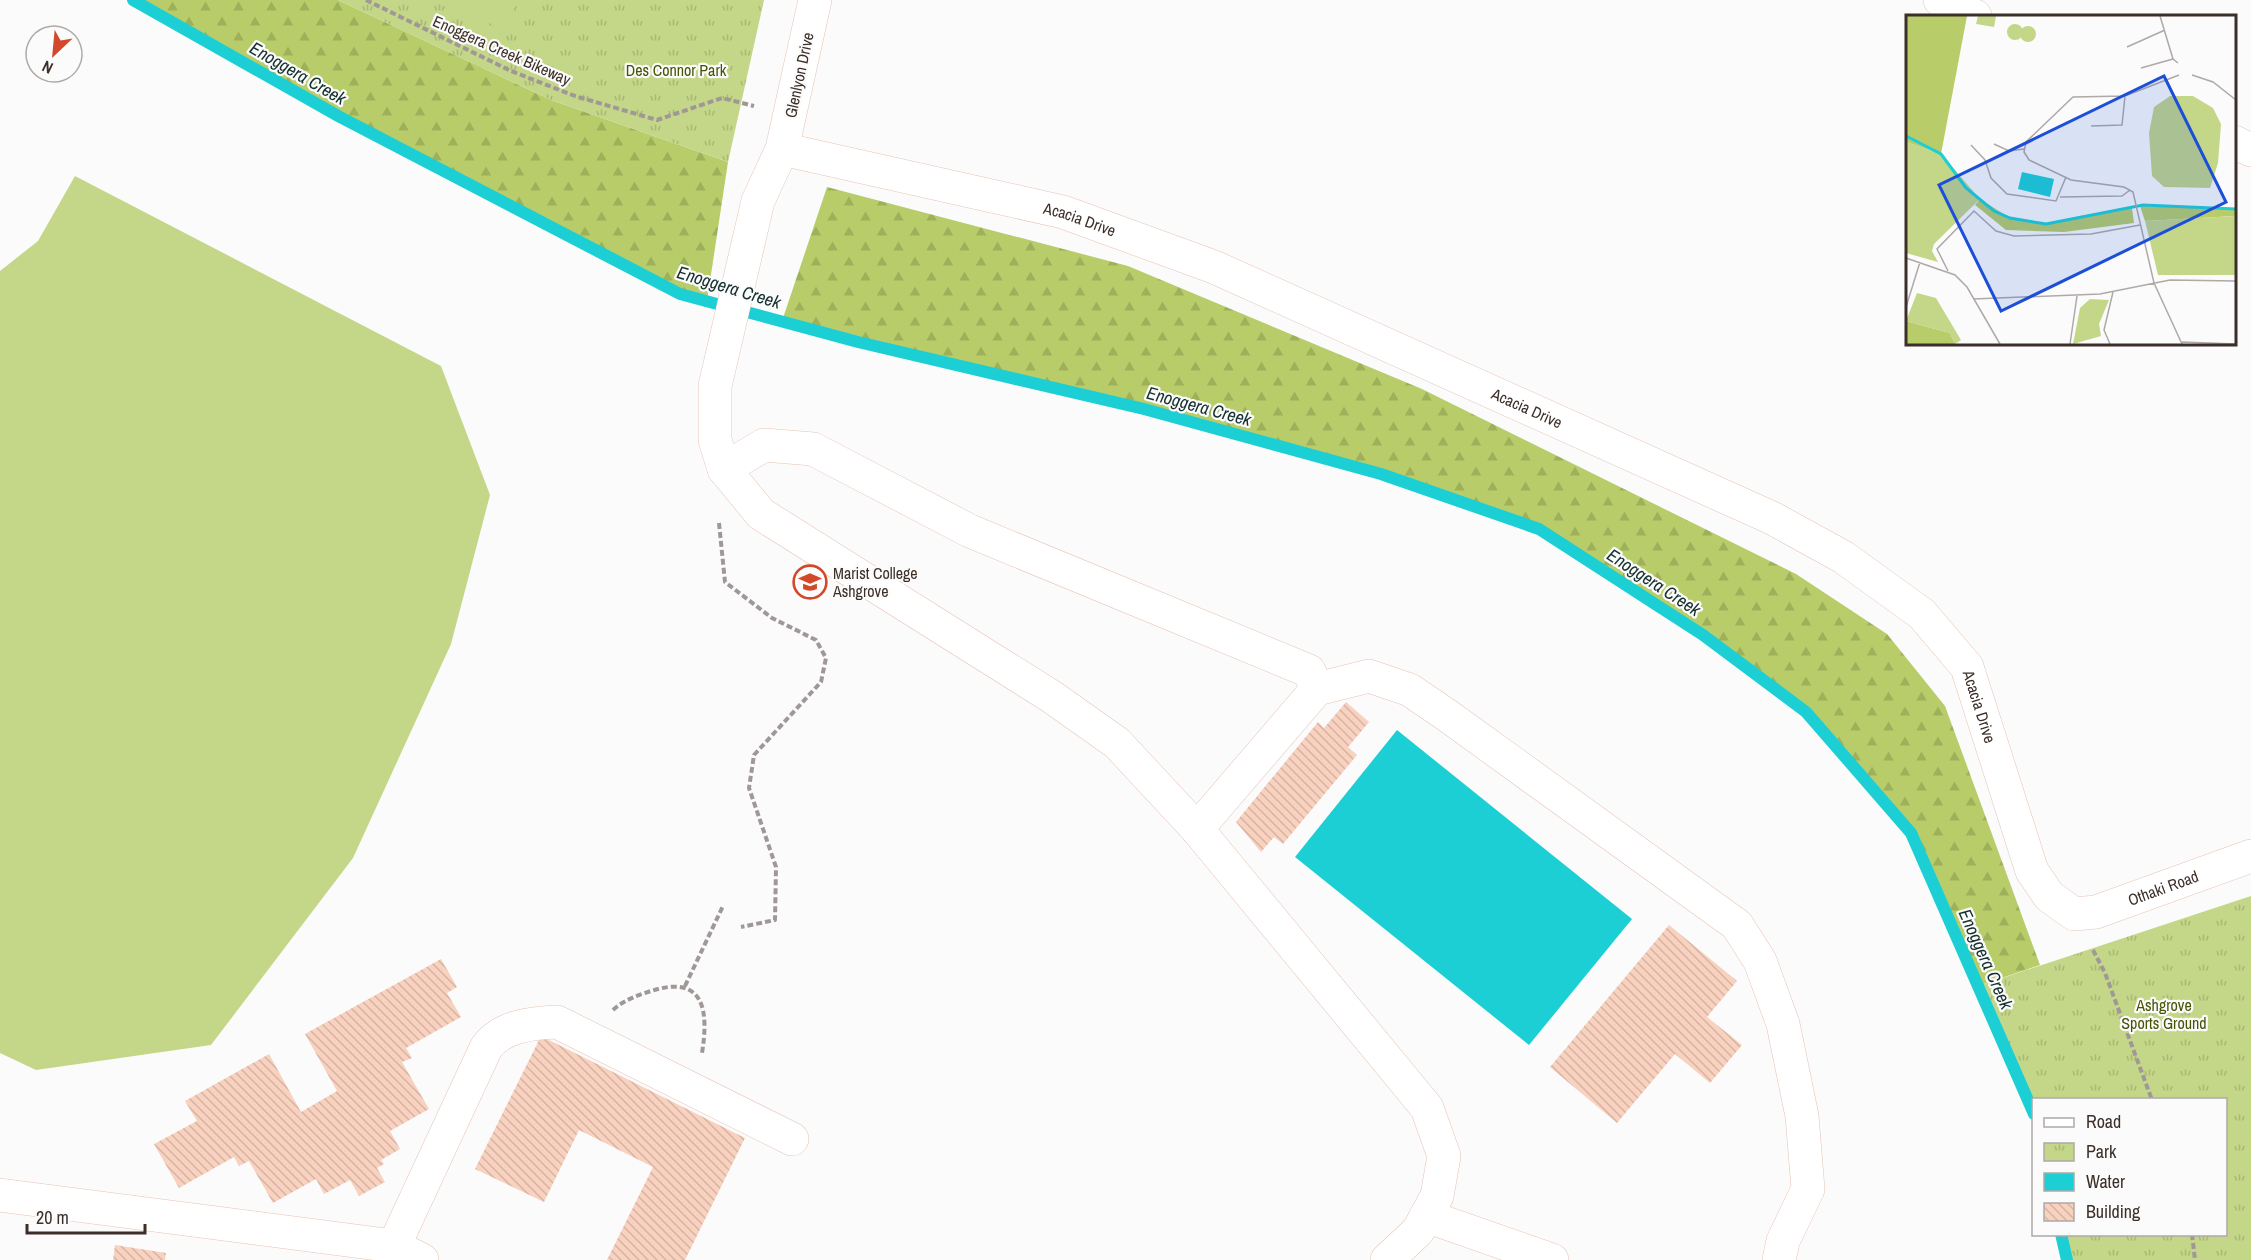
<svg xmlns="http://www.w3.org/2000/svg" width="2251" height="1260" viewBox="0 0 2251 1260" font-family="'Archivo Narrow',sans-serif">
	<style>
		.forest { fill: url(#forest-firs) }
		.park { fill: url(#park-tufts) }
		.garden { fill: #c4d688 }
		.water { fill: #1ccfd4 }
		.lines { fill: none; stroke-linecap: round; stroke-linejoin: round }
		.stream { stroke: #1ccfd4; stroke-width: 12 }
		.building { fill: url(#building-back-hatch) }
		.minor-casing { stroke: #e6c4b4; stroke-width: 34 }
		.path { stroke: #9f9896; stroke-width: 4; stroke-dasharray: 6 3; stroke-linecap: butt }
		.minor { stroke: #fff; stroke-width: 33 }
		.labels { text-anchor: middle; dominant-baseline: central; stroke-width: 4.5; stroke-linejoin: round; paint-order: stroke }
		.street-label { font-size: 16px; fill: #3c2f29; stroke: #fbfbfb }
		.park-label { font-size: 16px; fill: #475306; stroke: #fbfbfb }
		.poi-label { font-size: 16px; fill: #3c2f29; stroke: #fbfbfb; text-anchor: start }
		.water-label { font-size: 18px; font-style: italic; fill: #152f2f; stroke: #fbfbfb }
		.inset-river { fill: none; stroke: #1ccfd4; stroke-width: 3 }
		.inset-road { fill: none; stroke: #afa9a7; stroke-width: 1.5 }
		.view { fill: #1d4ed8; fill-opacity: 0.15; stroke: #1d4ed8; stroke-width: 3 }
		.inset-edge { fill: none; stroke: #3c2f29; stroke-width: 3 }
	</style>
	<defs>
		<pattern id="forest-firs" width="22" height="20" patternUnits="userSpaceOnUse" patternTransform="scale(1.5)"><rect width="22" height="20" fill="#b8cd69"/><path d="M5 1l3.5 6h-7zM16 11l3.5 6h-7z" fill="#9fb05b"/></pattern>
		<pattern id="park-tufts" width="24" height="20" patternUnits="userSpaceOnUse" patternTransform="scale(1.5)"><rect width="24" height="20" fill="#c4d688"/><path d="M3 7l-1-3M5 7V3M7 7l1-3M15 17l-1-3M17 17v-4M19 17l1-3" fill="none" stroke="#a9b875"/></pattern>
		<pattern id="building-back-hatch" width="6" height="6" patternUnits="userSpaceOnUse" patternTransform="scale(1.5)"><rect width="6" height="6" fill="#f9d1bf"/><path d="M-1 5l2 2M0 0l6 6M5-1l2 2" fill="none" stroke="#d6b4a4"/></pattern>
	</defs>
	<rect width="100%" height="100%" fill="#fbfbfb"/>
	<!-- forest -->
	<path class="forest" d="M133 0H338L551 100 728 162 707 301 680 294 340 117Z
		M827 187 1128 266 1422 389 1796 574 1887 634 1945 706 2040 965 1978 986 1911 833 1806 712 1703 635 1539 530 1381 474 1144 409 858 342 782 321Z"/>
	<!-- park -->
	<path class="park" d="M338 0H764L728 162 551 100Z
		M2251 896V1260H2067L2061 1235 2226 1234V1100H2034L2033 1114 1978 986Z"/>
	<!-- garden -->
	<path class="garden" d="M447 0H519L502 30Z
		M75 176 441 366 490 495 451 644 353 858 211 1045 36 1070 0 1053V271L38 241Z"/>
	<!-- water -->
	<path class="water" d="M1397 730 1632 919 1529 1045 1295 857Z"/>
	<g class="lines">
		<!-- stream -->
		<path class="stream" d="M133 0 340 117 680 294 858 342 1144 409 1381 474 1539 529 1703 635 1806 712 1911 833 2034 1114
			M2061 1234 2067 1260"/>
	</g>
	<!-- building -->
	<path class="building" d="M1346 702 1369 722 1348 747 1357 755 1283 844 1274 837 1261 852 1236 822 1318 722 1324 728Z
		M1669 925 1737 981 1707 1017 1742 1045 1710 1083 1675 1054 1617 1123 1550 1067Z
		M441 959 457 987 447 993 461 1017 406 1048 412 1058 402 1062 429 1109 390 1131 400 1149 381 1160 384 1164 377 1168 385 1182 359 1196 350 1180 324 1194 316 1179 273 1203 249 1161 239 1166 234 1157 179 1188 154 1144 197 1121 185 1101 269 1054 301 1112 337 1091 305 1034Z
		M541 1036 745 1138 685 1260H607L653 1167 579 1130 544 1202 475 1169Z
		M115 1245 166 1253 165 1260H113Z"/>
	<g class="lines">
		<defs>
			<g id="minor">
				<path d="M815 0 782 149 758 201 715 386V440L724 469 761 514 1052 697 1117 743 1197 829 1427 1108 1444 1156 1437 1196 1418 1231 1387 1260"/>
				<path d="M1940 0 1975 16"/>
				<path d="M2234 142 2251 150"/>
				<path id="s1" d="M782 149 1063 212 1214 267 1772 518 1843 557 1922 614 1967 667 2032 871 2049 896 2074 914 2096 912 2251 856"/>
				<path d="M724 469 764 445 813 449 970 531 1309 671 1317 689"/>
				<path d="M1197 829 1317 689 1369 676 1410 690 1448 716 1737 925 1760 961 1783 1024 1802 1116 1808 1189 1783 1241 1779 1260"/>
				<path d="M0 1195 394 1246 422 1260"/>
				<path d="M1426 1216 1552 1260"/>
				<path d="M394 1246 486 1048C501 1026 532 1023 557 1022L792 1139"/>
			</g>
		</defs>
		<!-- minor casing -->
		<use href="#minor" class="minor-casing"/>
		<!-- path -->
		<path class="path" d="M366 0 511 71 575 96 657 120 722 98 754 106
			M719 523 725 582 772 618 816 640 826 658 821 682 754 755 749 788 776 867 775 920 741 927
			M2093 950 2105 973 2152 1100
			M685 986 723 906
			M613 1010C624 1000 638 995 651 991 704 974 709 1010 702 1053
			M2192 1234 2195 1260"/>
		<!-- minor -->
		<use href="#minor" class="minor"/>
	</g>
	<!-- icons -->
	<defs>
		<symbol id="school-ring" viewBox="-11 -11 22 22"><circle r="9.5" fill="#fbfbfb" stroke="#d24829" stroke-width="1.5"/><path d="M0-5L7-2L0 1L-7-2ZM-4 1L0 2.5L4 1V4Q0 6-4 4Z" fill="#d24829"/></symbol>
	</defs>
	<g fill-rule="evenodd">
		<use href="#school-ring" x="791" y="563" width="38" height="38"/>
	</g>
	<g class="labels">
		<!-- street labels -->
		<g class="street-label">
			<text transform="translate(502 50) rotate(24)">Enoggera Creek Bikeway</text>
			<text transform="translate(799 75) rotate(-78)">Glenlyon Drive</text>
			<text stroke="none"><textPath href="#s1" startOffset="306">Acacia Drive</textPath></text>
			<text stroke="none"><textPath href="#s1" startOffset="792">Acacia Drive</textPath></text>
			<text stroke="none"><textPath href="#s1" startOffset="1350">Acacia Drive</textPath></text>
			<text stroke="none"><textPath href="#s1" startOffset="1677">Othaki Road</textPath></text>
		</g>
		<!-- park labels -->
		<g class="park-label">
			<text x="676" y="70">Des Connor Park</text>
			<text x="2164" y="1005">Ashgrove<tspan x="2164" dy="18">Sports Ground</tspan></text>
		</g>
		<!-- poi labels -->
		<g class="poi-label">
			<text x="833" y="573">Marist College<tspan x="833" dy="18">Ashgrove</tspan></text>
		</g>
		<!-- water labels -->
		<g class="water-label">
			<text transform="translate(298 73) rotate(30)">Enoggera Creek</text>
			<text transform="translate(729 287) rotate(17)">Enoggera Creek</text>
			<text transform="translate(1199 406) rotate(15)">Enoggera Creek</text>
			<text transform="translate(1654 582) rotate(33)">Enoggera Creek</text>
			<text transform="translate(1986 959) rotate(66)">Enoggera Creek</text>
		</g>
	</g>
	<!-- overview -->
	<g transform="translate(1906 15)">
		<rect width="330" height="330" fill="#fbfbfb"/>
		<path d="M0 1H61L35 139 0 127ZM74 184 104 203 140 209 226 193 228 208 158 217 100 215 69 190ZM234 191 330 194V201L239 206ZM0 306 44 318 49 329H0Z" fill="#b8cd69"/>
		<path d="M0 127 35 139 74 184 28 229 26 236 32 247 0 238ZM330 201V260H252L239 206ZM11 278 30 283 55 325 49 329 44 318 0 306ZM184 284 203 285 193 309 195 321 167 329 174 293Z" fill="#c4d688"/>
		<path d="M72 1H90L88 12 70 9ZM101 17a8 8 0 1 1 16 0a8 8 0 1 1-16 0ZM114 19a8 8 0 1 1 16 0a8 8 0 1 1-16 0ZM264 81H287L307 93 315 109 312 148 304 173 258 172 246 161 243 118 248 92ZM0 146 13 159 23 188 16 217 0 231ZM268 208 325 211 323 253 266 250Z" fill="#c4d688"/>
		<path d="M116 157 148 164 144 182 112 174Z" fill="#1ccfd4"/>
		<path class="inset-river" d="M0 121 35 139 60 173 88 196 104 203 140 209 237 190 330 194"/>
		<path class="inset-road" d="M254 1 267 44 272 48M221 32 259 15M235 53 267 44M273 60 219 81 167 82 120 127 118 137 123 145 165 165 218 172 227 177 248 268 276 329M286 60 307 67 330 85M185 111 216 110 219 81M88 129 103 136 118 134M65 130 79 145 85 163 101 179 150 186 160 162M154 182 216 181 224 175M0 243 49 260 61 272 94 329M42 256 31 234 68 196 90 216 108 221 185 219 234 210M67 284 194 279 264 265 330 266M0 292 14 247M276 327 330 329M164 329 171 281M204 329 198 315 207 277"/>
		<path class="view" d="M258 61 320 187 95 296 33 170Z"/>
		<rect width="330" height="330" class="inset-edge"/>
	</g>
	<!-- legend -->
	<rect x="2032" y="1098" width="195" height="138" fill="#fbfbfb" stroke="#afa9a7" stroke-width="1.5"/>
	<rect x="2044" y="1118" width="30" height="9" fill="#ffffff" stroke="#afa9a7" stroke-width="1.5"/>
	<text x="2086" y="1128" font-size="18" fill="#3c2f29">Road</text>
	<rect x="2044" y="1143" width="30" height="18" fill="url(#park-tufts)" stroke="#afa9a7" stroke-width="1.5"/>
	<text x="2086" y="1158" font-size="18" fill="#3c2f29">Park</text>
	<rect x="2044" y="1173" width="30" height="18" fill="#1ccfd4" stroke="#afa9a7" stroke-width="1.5"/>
	<text x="2086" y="1188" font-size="18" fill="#3c2f29">Water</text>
	<rect x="2044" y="1203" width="30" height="18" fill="url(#building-back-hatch)" stroke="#afa9a7" stroke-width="1.5"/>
	<text x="2086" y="1218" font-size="18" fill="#3c2f29">Building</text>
	<!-- north arrow -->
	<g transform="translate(54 54) rotate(206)"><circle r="28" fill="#fbfbfb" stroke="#afa9a7" stroke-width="1.5"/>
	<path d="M0-4.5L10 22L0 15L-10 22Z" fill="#d24829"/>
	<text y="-9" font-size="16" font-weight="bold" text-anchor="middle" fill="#3c2f29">N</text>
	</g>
	<!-- scale -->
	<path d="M27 1224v9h118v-9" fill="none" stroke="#3c2f29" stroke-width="3"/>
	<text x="36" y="1224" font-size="18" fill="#3c2f29" stroke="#fbfbfb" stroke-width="4.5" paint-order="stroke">20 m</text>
</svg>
